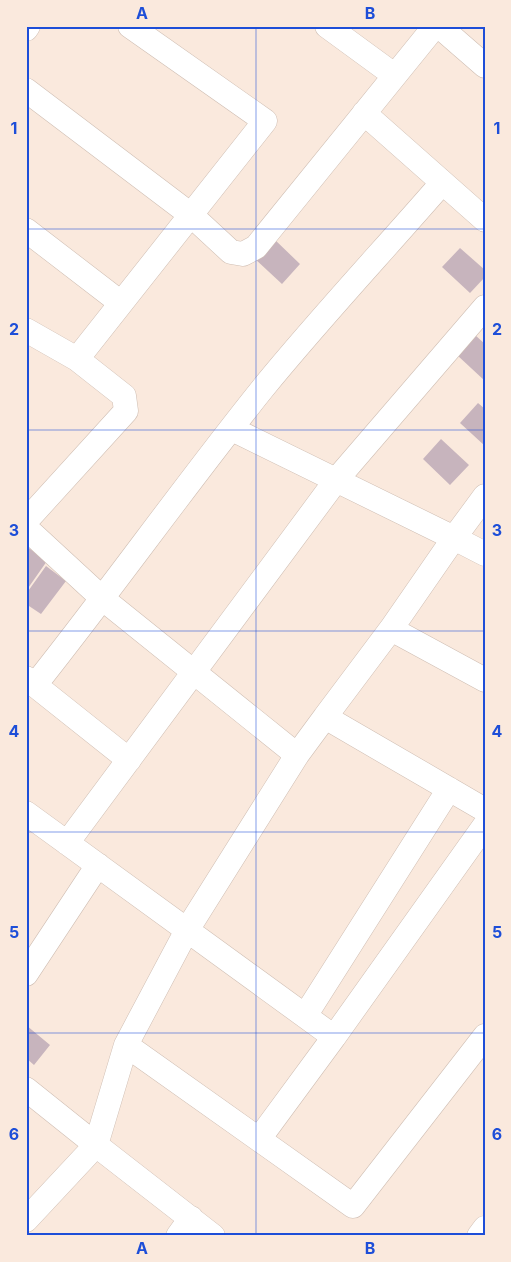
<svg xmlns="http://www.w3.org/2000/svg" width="511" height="1262" viewBox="0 0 511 1262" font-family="Inter,sans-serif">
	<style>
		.building { fill: #c7b4bd }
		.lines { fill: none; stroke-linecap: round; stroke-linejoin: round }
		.minor-casing { stroke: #cfbeb3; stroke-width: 25 }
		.minor { stroke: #fff; stroke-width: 24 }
		.grid { fill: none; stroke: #1d4ed8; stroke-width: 1; stroke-opacity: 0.55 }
		.neatline { fill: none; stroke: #1d4ed8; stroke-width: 2 }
		.grid-label { font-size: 16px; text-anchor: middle; font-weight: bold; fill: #1d4ed8 }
	</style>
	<rect width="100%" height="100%" fill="#fae9dd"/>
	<!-- building -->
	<path class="building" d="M273 238 300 264 282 284 254 258Z
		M460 248 485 270V277L470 293 442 267Z
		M475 335 485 344V381L457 355Z
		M478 403 485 409V446L460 423Z
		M441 439 469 465 450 485 423 459Z
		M26 546 47 561 26 591Z
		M46 566 66 581 41 614 26 604V594Z
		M26 1025 50 1045 34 1065 26 1058Z"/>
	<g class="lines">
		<defs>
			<path id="minor" d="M327 26 394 75
				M439 26 485 66
				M26 29 28 26
				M26 90 191 215 231 252 243 254 256 247 435 26
				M364 113 485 220
				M26 230 121 303
				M26 330 77 359 124 396 126 411 26 521
				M77 359 265 121 130 26
				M232 429 454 538 485 496
				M26 528 103 599 297 755 325 717 485 810
				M485 554 454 538 391 629 485 680
				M26 678 129 760
				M35 685C113 587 185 485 263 388 320 318 383 251 442 183
				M325 717 391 629
				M26 813 334 1037 485 825
				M67 843 337 479 485 307
				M26 974 98 865
				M305 1016 449 789
				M126 1045 353 1206 485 1036
				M26 1089 96 1145 26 1220
				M259 1139 334 1037
				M178 1236 191 1218
				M213 1236 96 1145 126 1045 187 930 297 755
				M479 1236 485 1228"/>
		</defs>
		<!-- minor casing -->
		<use href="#minor" class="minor-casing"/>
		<!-- minor -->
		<use href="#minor" class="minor"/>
	</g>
	<!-- grid -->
	<path class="grid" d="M256 26V1236M26 229H485M26 430H485M26 631H485M26 832H485M26 1033H485"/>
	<!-- border -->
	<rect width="511" height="1262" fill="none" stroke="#fae9dd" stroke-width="55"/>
	<rect x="28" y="28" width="456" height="1206" class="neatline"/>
	<g class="grid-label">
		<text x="142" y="19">A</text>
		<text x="370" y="19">B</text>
		<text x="14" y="134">1</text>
		<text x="497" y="134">1</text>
		<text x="14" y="335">2</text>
		<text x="497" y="335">2</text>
		<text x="14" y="536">3</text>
		<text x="497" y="536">3</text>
		<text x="14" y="737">4</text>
		<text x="497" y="737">4</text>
		<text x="14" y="938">5</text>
		<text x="497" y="938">5</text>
		<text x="14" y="1140">6</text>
		<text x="497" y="1140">6</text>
		<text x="142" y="1254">A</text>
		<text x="370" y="1254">B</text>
	</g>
</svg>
